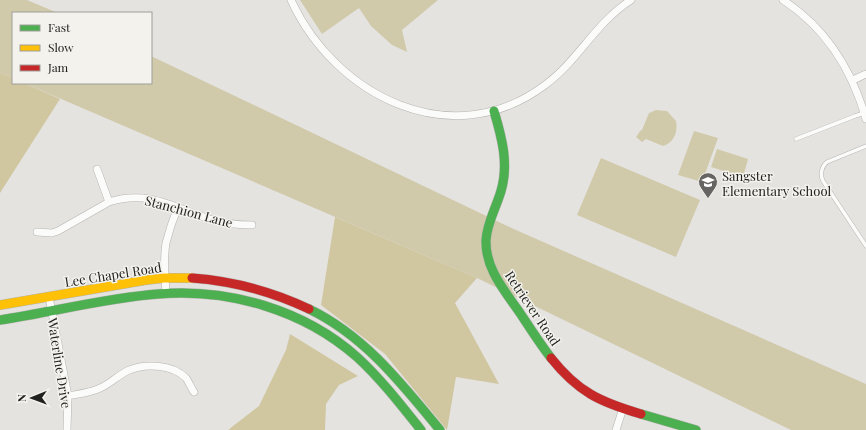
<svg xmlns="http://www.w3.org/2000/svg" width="866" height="430" viewBox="0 0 866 430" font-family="'Playfair Display',serif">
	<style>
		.green { fill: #d0caab }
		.forest { fill: #d0c7a1 }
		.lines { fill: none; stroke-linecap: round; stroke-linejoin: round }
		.lane-casing { stroke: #b5b4b1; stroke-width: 4.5 }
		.street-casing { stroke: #b5b4b1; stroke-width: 8 }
		.fast-casing { stroke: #b5b4b1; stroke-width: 10 }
		.slow-casing { stroke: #b5b4b1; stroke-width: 10 }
		.jam-casing { stroke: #b5b4b1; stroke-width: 10 }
		.lane { stroke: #fbfbfa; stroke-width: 3.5 }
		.street { stroke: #fbfbfa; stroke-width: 7 }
		.fast { stroke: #4caf50; stroke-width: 9 }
		.slow { stroke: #ffc107; stroke-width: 9 }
		.jam { stroke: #c62828; stroke-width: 9 }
		.labels { text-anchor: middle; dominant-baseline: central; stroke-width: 3; stroke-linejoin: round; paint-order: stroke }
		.poi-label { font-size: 13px; fill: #21211f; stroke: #f3f2ec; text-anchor: start }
		.street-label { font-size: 13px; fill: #21211f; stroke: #f3f2ec }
	</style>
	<rect width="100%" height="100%" fill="#e5e3e0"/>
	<!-- green -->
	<path class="green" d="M0 0H27L58 13H13V78L0 73Z
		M300 0H438L402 30 407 52 392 45 371 26 359 8 322 34Z
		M151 56 516 230 866 384V430H791L477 278 24 83H151Z
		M656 110 667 111 676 121C678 133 674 142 663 146L646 139 642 142 636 137 640 131 642 130 649 113Z
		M694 131 718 138 702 182 678 175Z
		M717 149 748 159 743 177 711 167Z
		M601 158 700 200 676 257 577 215Z"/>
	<!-- forest -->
	<path class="forest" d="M0 73 13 78V83H24L60 99 0 193Z
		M335 217 477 278 455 303 499 384 456 377 447 430 385 354 321 305Z
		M290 334 358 376 339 385 326 404 325 430H228L259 406 286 350Z"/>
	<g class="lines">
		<defs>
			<path id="lane" d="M796 139 855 116 864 113
				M866 146 827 162C821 167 820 175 823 181L866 246"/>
			<path id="street" d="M291 0C335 96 452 155 545 85 578 61 596 22 631 0
				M783 0C826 28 852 70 866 119
				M853 80 866 74
				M97 169 109 202
				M37 232 52 233 58 231 109 202C147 190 172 206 206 218 221 223 236 225 252 225
				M166 293C165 277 163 259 166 243 169 231 173 219 178 207
				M49 297 68 396 67 430
				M68 396C78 394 88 393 98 389 109 385 117 376 127 371 144 363 172 364 186 378 189 382 191 388 194 392
				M616 430 623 408"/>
			<path id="fast" d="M494 111C502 138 509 164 501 191 496 208 487 223 486 240 485 269 505 291 520 313 530 328 540 344 551 358
				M309 309C365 336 402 384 440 430
				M0 320C53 312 105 298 158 294 229 288 304 310 357 357 381 379 401 405 421 430
				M641 414 696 430"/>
			<path id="slow" d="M0 305 146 280 164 278H192"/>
			<path id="jam" d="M192 278C233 281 271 291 309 309
				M551 358C578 392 600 402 641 414"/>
		</defs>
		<!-- lane casing -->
		<use href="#lane" class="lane-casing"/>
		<!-- street casing -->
		<use href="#street" class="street-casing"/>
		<!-- fast casing -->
		<use href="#fast" class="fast-casing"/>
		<!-- slow casing -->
		<use href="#slow" class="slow-casing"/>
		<!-- jam casing -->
		<use href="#jam" class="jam-casing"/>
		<!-- lane -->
		<use href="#lane" class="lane"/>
		<!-- street -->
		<use href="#street" class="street"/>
		<!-- fast -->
		<use href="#fast" class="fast"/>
		<!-- slow -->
		<use href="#slow" class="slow"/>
		<!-- jam -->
		<use href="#jam" class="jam"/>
	</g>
	<!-- icons -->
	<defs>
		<symbol id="school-pin" viewBox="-11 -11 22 30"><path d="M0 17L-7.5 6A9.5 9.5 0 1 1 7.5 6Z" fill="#666563" stroke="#f3f2ec"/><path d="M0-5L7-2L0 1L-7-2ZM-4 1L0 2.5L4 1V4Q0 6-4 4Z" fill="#fff"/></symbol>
	</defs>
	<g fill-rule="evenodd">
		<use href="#school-pin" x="697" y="171" width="22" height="30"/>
	</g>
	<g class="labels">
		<!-- poi labels -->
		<g class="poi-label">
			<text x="722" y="175">Sangster<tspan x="722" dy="15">Elementary School</tspan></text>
		</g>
		<!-- street labels -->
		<g class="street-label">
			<text transform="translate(189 211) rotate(15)">Stanchion Lane</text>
			<text transform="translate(113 274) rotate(-9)">Lee Chapel Road</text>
			<text transform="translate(533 308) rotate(56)">Retriever Road</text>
			<text transform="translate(60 363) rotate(81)">Waterline Drive</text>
		</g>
	</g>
	<!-- legend -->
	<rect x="12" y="12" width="140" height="72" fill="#f3f2ec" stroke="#9f9e9a"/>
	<rect x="20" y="25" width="20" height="6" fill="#4caf50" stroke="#9f9e9a"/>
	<text x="48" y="32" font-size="12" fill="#21211f">Fast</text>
	<rect x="20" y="45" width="20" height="6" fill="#ffc107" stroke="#9f9e9a"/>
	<text x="48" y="52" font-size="12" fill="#21211f">Slow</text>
	<rect x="20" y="65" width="20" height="6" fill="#c62828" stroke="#9f9e9a"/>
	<text x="48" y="72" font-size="12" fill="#21211f">Jam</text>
	<!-- north arrow -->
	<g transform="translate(32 398) rotate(269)" stroke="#f3f2ec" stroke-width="3" paint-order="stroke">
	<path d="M0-3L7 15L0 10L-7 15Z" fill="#21211f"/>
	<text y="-6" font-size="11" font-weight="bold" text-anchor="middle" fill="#21211f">N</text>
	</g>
</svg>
